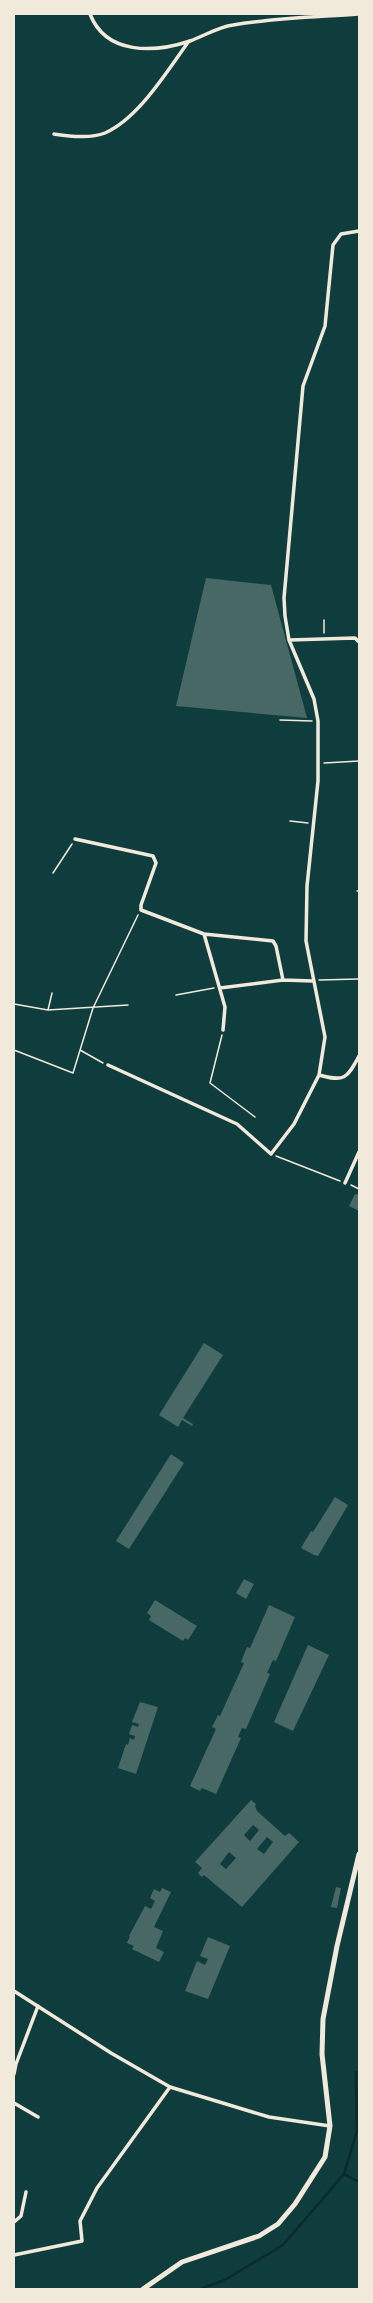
<svg xmlns="http://www.w3.org/2000/svg" width="373" height="2303" viewBox="0 0 373 2303" font-family="Arial,sans-serif">
	<style>
		.lines { fill: none; stroke-linecap: round; stroke-linejoin: round }
		.stream { stroke: #0a2a2b; stroke-width: 2.5 }
		.building { fill: #486865; fill-rule: evenodd }
		.path { stroke: #f1e9da; stroke-width: 1.5 }
		.minor { stroke: #f1e9da; stroke-width: 3.5 }
		.secondary { stroke: #f1e9da; stroke-width: 5 }
	</style>
	<rect width="100%" height="100%" fill="#0f3d3e"/>
	<g class="lines">
		<!-- stream -->
		<path class="stream" d="M344 2174 359 2182
			M200 2289 225 2280 283 2245 344 2174 357 2131 356 2072"/>
	</g>
	<!-- building -->
	<path class="building" d="M206 578 271 585 307 718 176 706Z
		M355 1194 359 1195V1211L349 1206Z
		M204 1343 223 1355 183 1418 193 1424 192 1426 182 1420 178 1427 159 1415Z
		M171 1454 184 1463 129 1549 116 1541Z
		M335 1497 348 1505 318 1556 314 1555 301 1548 311 1531 313 1532Z
		M244 1579 254 1584 246 1599 236 1593Z
		M155 1600 197 1626 188 1640 185 1638 183 1641 149 1620 151 1616 147 1613Z
		M269 1605 295 1617 276 1661 273 1660 267 1673 270 1674 246 1729 242 1728 238 1737 241 1738 216 1794 202 1788 200 1791 190 1786 216 1729 212 1727 218 1715 220 1716 244 1663 241 1662 247 1647 250 1648Z
		M308 1645 329 1655 293 1731 274 1722Z
		M140 1702 158 1707 136 1774 118 1768 126 1744 128 1745 130 1738 134 1740 135 1736 129 1734 132 1725 138 1727 139 1724 132 1722Z
		M251 1800 256 1804 255 1806 257 1811 285 1836 289 1833 299 1842 242 1907 204 1875 202 1877 198 1873 202 1868 195 1862ZM253 1825 259 1830 250 1841 244 1835ZM267 1837 273 1842 264 1854 257 1849ZM229 1852 236 1858 226 1869 220 1864Z
		M336 1887 341 1888 337 1908 331 1907Z
		M162 1888 171 1892 154 1927 163 1931 156 1948 164 1952 159 1962 132 1949 134 1946 127 1943 130 1936H129L145 1906 151 1909 155 1901 150 1898 154 1889 160 1892Z
		M208 1937 230 1946 208 1999 185 1991 197 1961 205 1965 208 1959 200 1956Z"/>
	<g class="lines">
		<!-- path -->
		<path class="path" d="M324 633V620
			M280 720 312 721
			M324 763 359 761
			M290 821 308 823
			M53 873 72 844
			M357 891H359
			M319 980 359 979
			M176 995 214 988
			M14 1004 48 1010 128 1005
			M48 1010 52 993
			M222 1035 210 1083 255 1117
			M14 1050 73 1073 93 1008 138 915
			M80 1050 103 1063
			M276 1156 340 1181
			M351 1185 359 1189"/>
		<!-- minor -->
		<path class="minor" d="M90 14C106 55 154 53 190 41 204 36 218 27 233 25 274 18 317 17 358 14
			M54 134C69 136 90 139 105 133 139 118 167 71 189 41
			M289 640 355 638 359 642
			M75 839 153 856 156 863 141 905V910L204 934 273 941 276 946 283 980
			M204 934 225 1007 223 1030
			M220 988 283 980 313 981
			M108 1065 237 1124 271 1154 294 1124 319 1075 325 1037 306 941 307 886 318 781V721L314 699 289 640 285 616 284 598 303 386 325 326 333 245 341 234 359 231
			M319 1075C344 1082 347 1079 359 1056
			M345 1183 359 1152
			M14 1991 111 2053 170 2087 269 2117 330 2126
			M14 2074 16 2064 38 2006
			M14 2103 38 2117
			M14 2222 21 2216 26 2192
			M14 2255 82 2241 80 2221 97 2188 170 2087"/>
		<!-- secondary -->
		<path class="secondary" d="M143 2289 182 2262 259 2236 278 2224 295 2204 325 2157 330 2126 322 2054 323 2019 337 1946 359 1854"/>
	</g>
	<!-- border -->
	<rect width="373" height="2303" fill="none" stroke="#f1e9da" stroke-width="30"/>
</svg>
